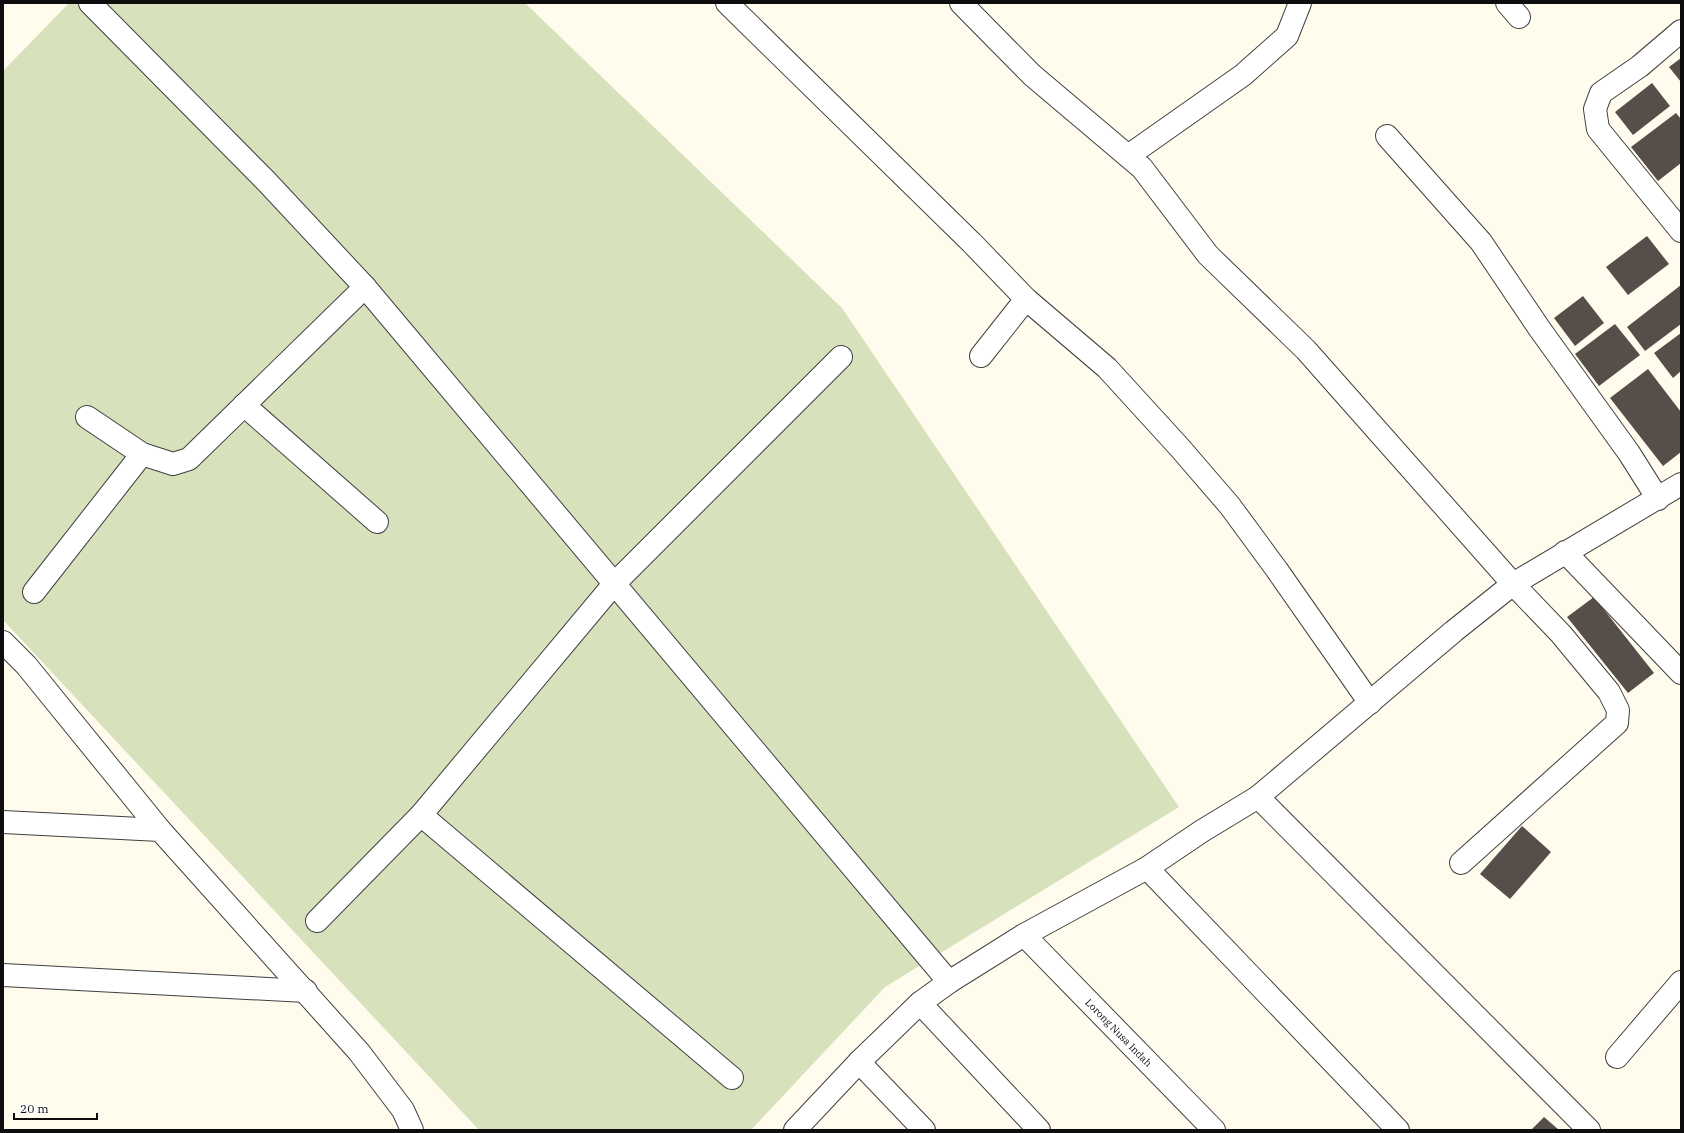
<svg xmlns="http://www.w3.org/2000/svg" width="1684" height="1133" viewBox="0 0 1684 1133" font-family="'IBM Plex Serif',serif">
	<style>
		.cemetery { fill: #d7e2bd }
		.building { fill: #564e49 }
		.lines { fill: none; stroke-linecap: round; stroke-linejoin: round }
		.minor-casing { stroke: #404040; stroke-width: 24 }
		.minor { stroke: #fff; stroke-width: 22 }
		.labels { text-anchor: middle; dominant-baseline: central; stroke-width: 4; stroke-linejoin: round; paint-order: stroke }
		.street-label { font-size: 10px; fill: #0d0d0d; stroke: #fff }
	</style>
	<rect width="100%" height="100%" fill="#fffbed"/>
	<!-- cemetery -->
	<path class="cemetery" d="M69 3H525L842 308 1179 807 885 987 751 1130H479L3 620V71Z"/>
	<!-- building -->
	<path class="building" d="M1681 58V82L1669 67Z
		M1652 83 1670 106 1633 135 1615 112Z
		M1676 113 1681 119V163L1658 181 1631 147Z
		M1647 236 1669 264 1628 295 1606 267Z
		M1681 285V324L1645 351 1627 327Z
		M1583 296 1604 323 1575 346 1554 318Z
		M1615 324 1640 355 1599 386 1575 354Z
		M1681 333V371L1673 378 1654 353Z
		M1648 369 1681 412V452L1663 466 1610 398Z
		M1594 597 1654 673 1628 693 1567 617Z
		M1522 826 1551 852 1510 899 1480 874Z
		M1544 1117 1559 1130H1531Z"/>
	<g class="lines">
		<defs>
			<g id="minor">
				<path d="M90 3 267 182 365 287 949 982"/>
				<path d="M727 3 972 243 1026 299 1107 368 1180 448 1230 506 1277 570 1370 703"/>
				<path d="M961 3 1032 75 1142 168 1208 255 1306 350 1513 584 1561 634 1609 692 1618 710 1617 723 1461 863"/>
				<path d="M1507 3 1519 17"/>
				<path d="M1681 31 1640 66 1601 93 1595 109 1598 129 1681 231"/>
				<path d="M1387 136 1481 242 1539 328 1629 453 1658 499"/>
				<path d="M1128 156 1243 75 1287 36 1300 3"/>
				<path d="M981 356 1026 299"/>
				<path d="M244 405 377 522"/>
				<path d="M87 417 142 454 173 464 189 459 365 287"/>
				<path d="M1565 552 1681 673"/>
				<path d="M34 592 142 454"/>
				<path d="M3 642 26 665 160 830"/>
				<path d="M1258 797 1589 1130"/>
				<path d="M421 815 732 1078"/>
				<path d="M3 822 160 830 359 1052 403 1110 412 1130"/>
				<path d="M1147 868 1398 1130"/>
				<path d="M317 921 421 815 614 584 841 357"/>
				<path id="s1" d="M1024 935 1214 1130"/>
				<path d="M3 975 306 991"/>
				<path d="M920 1003 1039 1130"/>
				<path d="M1617 1057 1681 982"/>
				<path d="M859 1062 924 1130"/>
				<path d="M795 1130 859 1062 920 1003 949 982 1024 935 1147 868 1202 831 1258 797 1454 631 1513 584 1681 484"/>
			</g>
		</defs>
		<!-- minor casing -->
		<use href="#minor" class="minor-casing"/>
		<!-- minor -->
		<use href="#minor" class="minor"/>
	</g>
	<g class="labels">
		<!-- street labels -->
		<g class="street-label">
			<text stroke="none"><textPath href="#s1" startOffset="136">Lorong Nusa Indah</textPath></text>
		</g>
	</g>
	<!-- border -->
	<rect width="1684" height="1133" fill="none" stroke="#0d0d0d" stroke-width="8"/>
	<!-- scale -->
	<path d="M14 1113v6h83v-6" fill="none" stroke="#0d0d0d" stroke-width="2"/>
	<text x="20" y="1113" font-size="12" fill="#0d0d0d" stroke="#ffffff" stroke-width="3" paint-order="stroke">20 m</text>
</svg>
